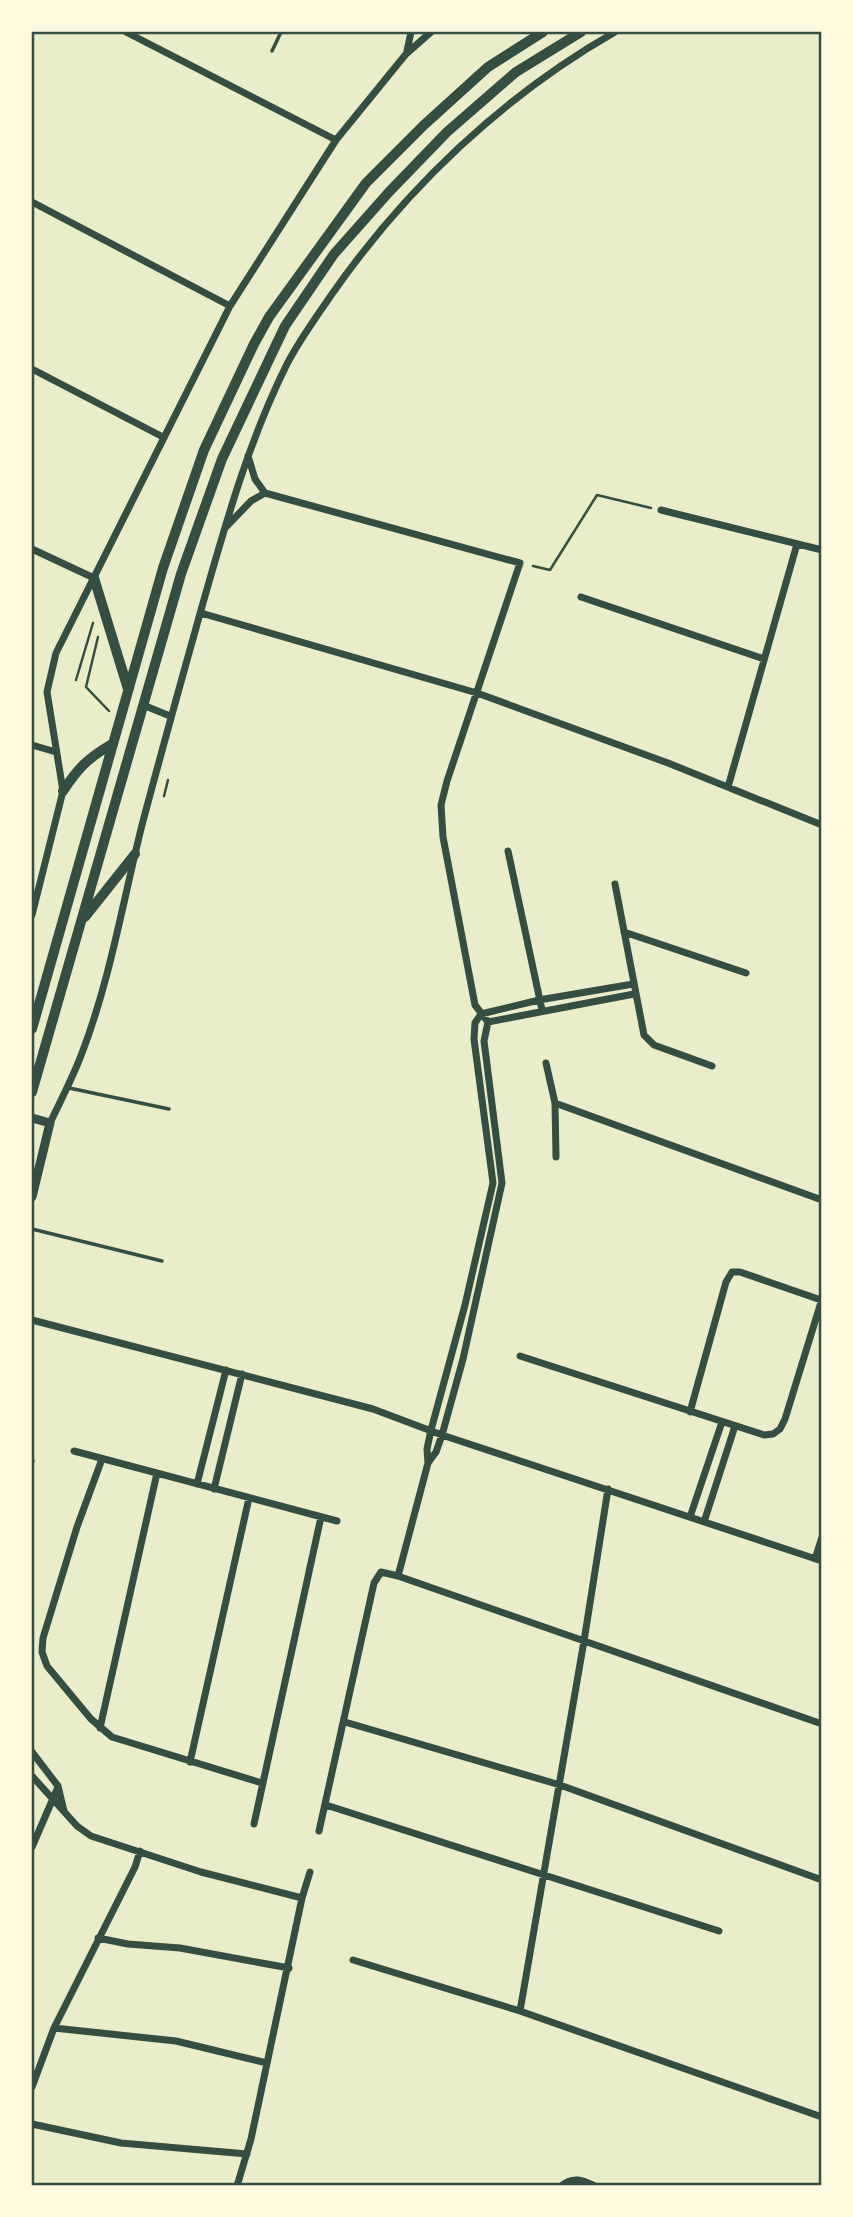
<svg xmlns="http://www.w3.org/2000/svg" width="853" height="2217" viewBox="0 0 853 2217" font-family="'PT Sans',sans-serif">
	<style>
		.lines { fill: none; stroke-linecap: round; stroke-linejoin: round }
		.path { stroke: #344e41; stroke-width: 2.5 }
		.service { stroke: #344e41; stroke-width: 3.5 }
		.minor { stroke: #344e41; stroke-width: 7 }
		.tertiary { stroke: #344e41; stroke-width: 9 }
		.primary { stroke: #344e41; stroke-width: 10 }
		.neatline { fill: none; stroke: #344e41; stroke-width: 2.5 }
	</style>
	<rect width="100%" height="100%" fill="#e9edc9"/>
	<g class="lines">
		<!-- path -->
		<path class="path" d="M533 566 550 570 597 495 651 508
			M98 637 86 687 109 711
			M76 680 93 623
			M164 796 168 780"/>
		<!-- service -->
		<path class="service" d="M272 51 281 32
			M69 1088 169 1109
			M32 1229 162 1261
			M32 1461H33"/>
		<!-- minor -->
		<path class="minor" d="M126 32 336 140
			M407 51 411 32
			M32 202 230 306
			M32 369 163 437
			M248 456 255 479 265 493 520 563 447 781 441 805 443 837 475 1005 488 1022
			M661 510 822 550
			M225 528 251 501 265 493
			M32 549 94 578
			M581 597 764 659
			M201 613 477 693 668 763 822 825
			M143 705 170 716
			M32 745 56 752
			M728 787 797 544
			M508 851 542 1010
			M615 884 644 1035 654 1045 712 1066
			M32 915 63 791 47 692 56 653 230 306 336 140 406 54 431 32
			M624 932 746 973
			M488 1022 634 994
			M546 1063 555 1103 556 1157
			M555 1103 822 1200
			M50 1123C61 1100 73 1077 82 1053 110 980 123 901 142 825 161 753 181 682 201 610 225 526 248 442 287 364 300 339 317 316 332 294 406 188 503 96 615 32
			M32 1320 373 1409 442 1435 822 1561
			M520 1356 764 1435 773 1434 780 1429 785 1419 822 1299
			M690 1412 726 1282 732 1272H740L821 1300
			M74 1451 337 1521
			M102 1459 77 1527 43 1638 42 1652 47 1666 91 1719 112 1737 262 1783
			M428 1463 427 1449 431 1430 465 1305 493 1183 474 1039 475 1023 481 1014 539 1000 633 984
			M197 1484 226 1370
			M214 1489 242 1374
			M690 1517 722 1422
			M704 1522 735 1426
			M815 1559 822 1537
			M398 1576 428 1463 436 1452 442 1435 463 1359 502 1183 484 1041 488 1022
			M345 1722 560 1785 822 1880
			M100 1728 157 1473
			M32 1752 58 1786 64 1811
			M190 1762 249 1498
			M32 1776 77 1826 91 1836 201 1872 302 1898
			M326 1805 719 1931
			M254 1824 321 1517
			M319 1831 374 1583 381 1572 398 1576 822 1724
			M32 1847 58 1787
			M98 1938 128 1944 180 1948 289 1968
			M353 1960 520 2011 822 2117
			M520 2011 584 1641 608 1489
			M54 2028 176 2041 267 2063
			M32 2087 54 2028 135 1867 140 1851
			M32 2124 121 2143 247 2154
			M237 2186 251 2139 302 1898 310 1872
			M561 2186C573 2176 582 2180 595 2186"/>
		<!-- tertiary -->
		<path class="tertiary" d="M32 1118 50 1123 32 1197"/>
		<!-- primary -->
		<path class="primary" d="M94 578 128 689
			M63 791C78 768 88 758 112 744
			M85 917 135 854
			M32 1029 163 568 204 450 254 344 269 317 366 183 424 125 488 67 543 32
			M32 1092 181 574 222 459 285 326 334 254 389 192 447 132 516 72 581 32"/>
	</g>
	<!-- border -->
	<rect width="853" height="2217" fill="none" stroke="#fefae0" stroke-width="66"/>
	<rect x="33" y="33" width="787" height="2151" class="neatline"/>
</svg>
